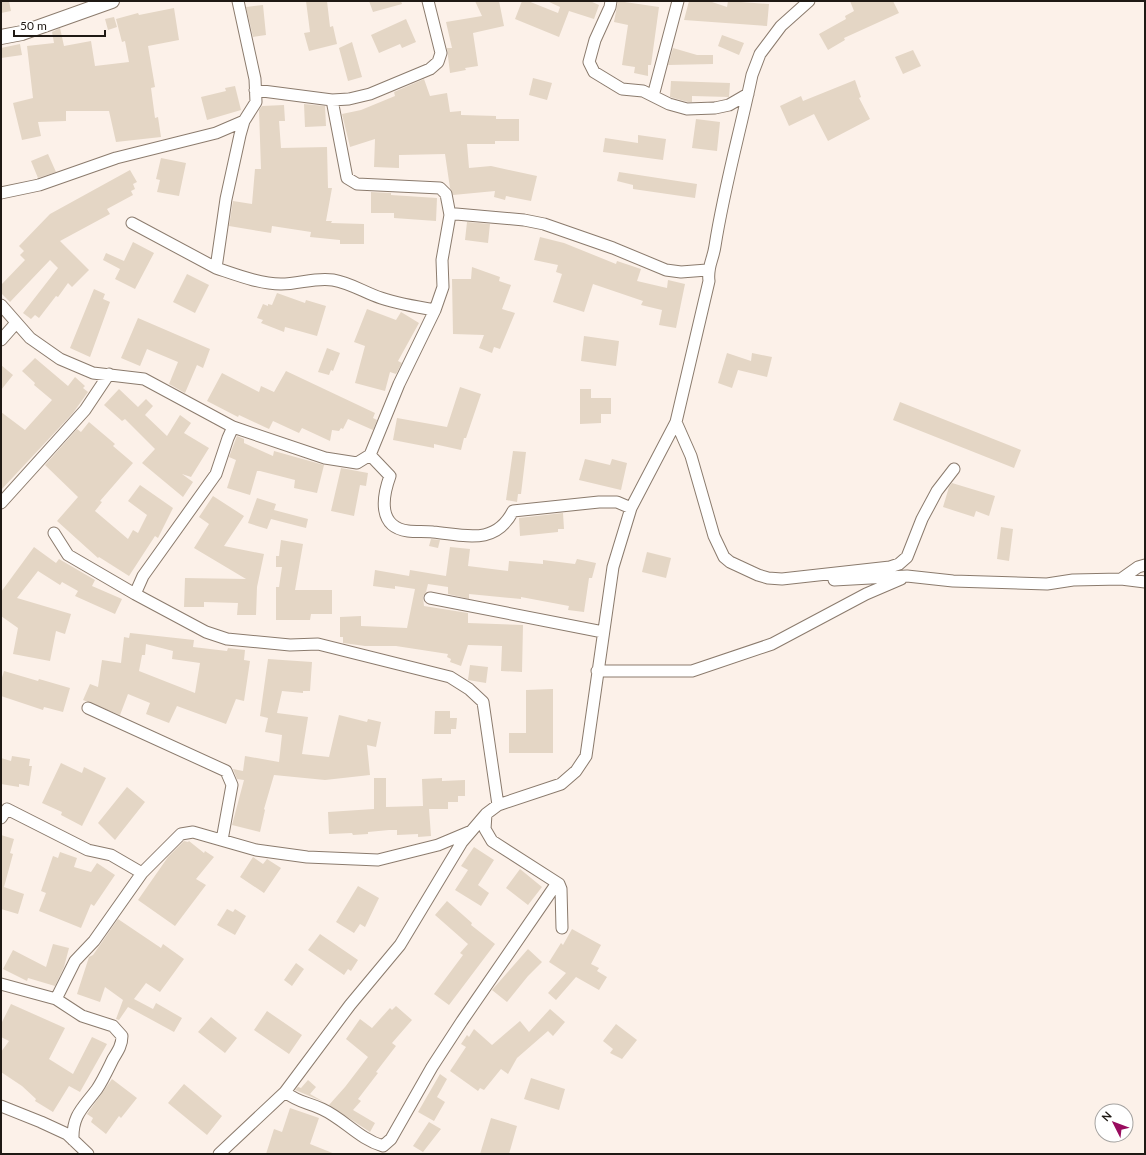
<svg xmlns="http://www.w3.org/2000/svg" width="1146" height="1155" viewBox="0 0 1146 1155" font-family="Lato,sans-serif">
	<style>
		.building { fill: #e4d6c5; fill-rule: evenodd }
		.lines { fill: none; stroke-linecap: round; stroke-linejoin: round }
		.minor-casing { stroke: #8b7b6d; stroke-width: 13 }
		.tertiary-casing { stroke: #8b7b6d; stroke-width: 16 }
		.minor { stroke: #fff; stroke-width: 11 }
		.tertiary { stroke: #fff; stroke-width: 14 }
	</style>
	<rect width="100%" height="100%" fill="#fcf1e9"/>
	<!-- building -->
	<path class="building" d="M1 1H9L11 11 1 13Z
		M306 1H327L330 27 333 26 337 44 309 51 304 33 310 32Z
		M369 1H401L402 4 373 12Z
		M475 1H499L504 26 473 33 478 66 465 68 466 70 450 73 447 48H452L446 22 482 16Z
		M522 1H528L558 13 560 7 547 1H590L599 5 594 19 569 11 559 37 515 19Z
		M618 1 659 7 651 65H648V76L634 73 635 67 622 65 628 25 614 22Z
		M689 1H709L727 7 728 1 769 4 767 26 684 20Z
		M850 1H893L899 13 844 38 845 40 828 50 819 34 846 19 845 16 854 11Z
		M263 5 266 35 253 37 246 7Z
		M174 8 179 40 148 46 155 87 151 88 155 118 158 117 161 137 116 142 109 111H66V121L38 122 41 136 22 140 13 103 33 98 27 46 54 43 52 32 60 28 64 46 91 41 95 66 129 62 125 41 122 42 116 19 138 13 139 15Z
		M114 17 117 27 108 30 105 19Z
		M406 19 416 42 402 48 400 44 379 53 371 35Z
		M722 35 744 43 739 55 718 46Z
		M352 42 362 77 348 81 339 48Z
		M20 44 22 55 1 58V48Z
		M673 48 697 55H713V64L668 65Z
		M913 50 921 66 903 74 895 57Z
		M533 78 552 83 547 100 529 95Z
		M424 79 430 96 447 93 450 112 461 111V115L496 116V119H519V141H495V144H467L469 168 491 166 537 176 531 201 506 196 505 200 494 197 495 191 453 195 450 188 445 154 399 155V168L374 167 375 139 350 147 342 114 361 110 395 96 394 92Z
		M855 80 861 97 859 98 870 119 828 141 814 114 789 126 780 106 801 96 803 101Z
		M671 81 730 83 729 97 692 96V102H688L670 97Z
		M235 86 241 110 207 120 201 97 226 91 225 88Z
		M304 104 325 106 326 126 305 127Z
		M284 105 285 121H279L281 148 327 147 328 188H332L326 221H332L331 223 364 224V244H340V240L310 237 311 232 272 226 271 233 229 226 233 201 252 204 255 169H261L259 110 262 106Z
		M696 119 720 122 717 151 692 148Z
		M638 135 666 139 663 160 603 152 605 138 638 143Z
		M48 154 56 172 38 178 31 161Z
		M161 158 186 163 179 196 157 192 160 180 156 179Z
		M130 170 137 182 133 184 135 189 131 191 133 195 107 209 110 214 60 241 89 270 72 287 68 283 58 297 56 296 39 318 35 315 31 319 23 313 58 268 50 260 10 302 1 293V285L25 260 20 255 24 251 19 246 50 214Z
		M619 172 697 184 695 198 633 189V185L617 181Z
		M371 192 391 193V195L437 198 436 221 394 218V213H371Z
		M467 222 490 224 488 243 465 240Z
		M540 237 564 243 616 264 617 261 641 269 637 281 667 288 668 280 685 284 676 328 659 325 662 310 641 305 643 301 593 284 584 312 553 302 562 274 556 272 558 265 534 260Z
		M133 242 154 253 135 289 115 279 120 269 103 260 106 253 124 261Z
		M472 267 500 277 499 281 511 285 502 309 515 313 500 349 494 347 492 353 479 348 484 335 453 334 452 279H471Z
		M187 274 209 285 195 313 173 302Z
		M94 289 105 294 103 299 110 302 90 357 70 348Z
		M277 293 305 303 306 300 326 306 317 336 285 327 284 332 261 323 263 320 257 318 263 304 268 306V304L272 305Z
		M367 309 396 320 401 312 419 323 398 361 402 363 396 374 390 372 385 391 355 383 365 346 354 342Z
		M138 318 210 349 203 368 197 365 185 393 169 384 178 362 147 349 140 366 121 358Z
		M584 336 619 341 616 366 581 361Z
		M327 348 340 353 333 371 331 370 329 375 318 372Z
		M727 353 751 361 752 353 772 357 767 377 738 370 732 388 718 383Z
		M35 358 68 386 75 377 85 386 83 388 88 392 73 413 1 490V412L25 430 52 400 34 385 35 383 22 371Z
		M1 365 13 375 1 390Z
		M286 371 375 413 373 418 377 420 373 430 348 419 343 429 341 428 339 431 332 430 330 441 302 428 299 433 273 421 269 429 239 415 238 417 207 401 222 373 259 392 261 386 274 392Z
		M460 387 481 394 466 438H464L461 450 434 444V448L393 440 397 418 447 427Z
		M119 389 138 407 146 399 153 406 145 415 167 436 180 415 191 423 184 433 209 448 191 477 182 474 193 482 183 497 142 463 155 449 125 419 122 421 104 405Z
		M580 389H591V398H611V414H601V423L580 424Z
		M900 402 1021 450 1014 468 893 420Z
		M89 422 115 444 113 446 133 463 100 501 102 502 95 511 128 539 133 530 138 533 147 515 128 501 140 485 173 508 158 538 155 536 129 576 99 557 98 558 57 521 78 497 45 465 77 429 81 432Z
		M237 436 244 439V443L273 456 274 451 324 465 317 493 294 488 295 480 260 471H257L250 495 227 488 236 460 229 457Z
		M513 451 526 452 521 494H518L517 502 506 500Z
		M585 459 610 465 612 459 627 463 621 490 579 480Z
		M341 468 368 473 366 486 360 485 354 516 331 511Z
		M952 483 995 496 989 516 976 511 974 517 943 507 949 487Z
		M213 496 244 516 224 546 264 554 257 587 256 615H237L238 603 204 602V607H184L185 578 246 579 194 548 209 524 199 517Z
		M257 498 276 504 274 510 308 519 306 528 271 519 267 529 248 523Z
		M563 513 564 529H558V532L520 536 519 518Z
		M1001 527 1013 529 1009 561 997 559Z
		M431 539 440 540 438 548 429 546Z
		M281 540 303 544 295 590H332V614H311L310 620H276V587H279L282 567H276V556H279Z
		M34 547 56 563 59 559 95 580 92 586 122 599 115 614 75 596 78 591 62 582 60 585 38 571 17 598 71 614 65 634 56 631 50 661 13 654 18 628 1 616V592Z
		M450 547 470 549 468 566 508 571 509 561 543 564V560L575 564 577 559 596 563 592 578H589L584 612 568 610 569 606 521 597V599L469 594V599L448 594V587L428 584 426 592 423 597 424 606 468 613V623L523 625 522 672 501 671 502 646 468 645 461 666 450 662 451 659 447 657 448 654 396 646H365L343 643V637H340V617L361 616V626L407 628 415 589 395 586V589L373 586 375 570 409 576 410 570 446 576Z
		M647 552 671 558 666 578 642 572Z
		M130 633 194 640 193 647 227 651 228 648 245 650 244 660 250 661 244 701 236 699 226 724 177 706 169 723 146 714 150 703 128 694 120 715 83 700 90 684 98 687 102 660 121 663 124 637 129 638ZM146 644 173 651 172 659 200 663 195 693 139 671 142 655H145Z
		M268 659 312 662 310 691H303V693L282 691 277 713 308 717 302 754 329 757 339 715 367 722 368 719 381 722 376 747 367 745 370 775 325 780 274 775 264 809 265 810 260 832 232 825 244 780 237 779 233 769 243 771 245 756 279 762 282 735 265 732 268 718 260 716Z
		M470 665 488 667 486 683 468 680Z
		M4 671 38 681 39 679 70 688 63 712 44 707 43 710 1 696V681Z
		M553 689V753H509V733H526V690Z
		M435 711H450V718H457L456 729H451V734H434Z
		M12 756 30 759 29 766H32L29 786 19 784V787L1 784V758L11 761Z
		M61 763 82 773 84 767 106 778 82 826 61 815 62 812 42 803Z
		M374 778H386V807L423 806 422 779 442 778V781L465 780V796H458V802H448V809H429L431 836 418 837V834L397 835V830H389L368 832V834L353 835 352 833 329 834 328 812 374 809Z
		M127 787 145 802 115 840 98 823Z
		M1 835 14 839 10 853 13 854 4 887 1 886Z
		M184 841 188 842 189 841 204 853 205 851 214 857 196 879 206 885 175 926 138 900 168 857Z
		M474 847 494 860 478 885 489 893 481 906 455 890 468 870 461 866Z
		M60 852 77 858 74 867 91 872 97 863 115 875 94 906 91 904 81 928 39 911 46 893 41 891 53 856 58 858Z
		M253 857 263 864 267 859 281 868 264 893 240 877Z
		M520 869 542 887 528 905 506 888Z
		M1 886 24 894 18 914 1 909Z
		M358 886 379 898 365 927 360 924 354 933 336 922Z
		M447 901 472 923 471 925 495 944 449 1005 434 994 463 955 460 953 468 944 435 915Z
		M227 909 233 912 235 909 246 916 235 935 217 925Z
		M118 919 161 948 163 944 184 959 160 992 146 983 134 999 153 1009 156 1003 182 1018 174 1032 128 1007 119 1020 116 1019 123 1000 105 987 100 1002 77 994 89 957 93 955Z
		M572 929 601 945 591 964 599 968 597 971 607 977 599 990 576 977 556 1000 548 993 566 973 549 962 561 943 563 945Z
		M320 934 358 960 351 971 348 969 344 975 308 950Z
		M53 944 69 948 64 967 55 986 28 978 27 981 3 969 13 950 46 967Z
		M528 949 542 962 528 976 507 1002 492 990Z
		M296 963 304 969 292 986 284 980Z
		M11 1004 65 1028 49 1059 73 1074 92 1037 107 1044 80 1092 69 1086 53 1112 35 1101 36 1099 22 1086 1 1072V1052L9 1041 1 1037V1024Z
		M396 1006 412 1020 392 1043 396 1046 376 1072 378 1073 358 1099 361 1101 353 1110 375 1123 370 1132 329 1105 345 1087 368 1057 346 1039 360 1019 372 1028 390 1008 392 1010Z
		M550 1009 565 1022 553 1036 548 1031 517 1058 508 1074 501 1069 484 1090 480 1088 478 1091 450 1071 466 1047 461 1044 467 1035 469 1037 474 1029 492 1045 520 1021 529 1032Z
		M267 1011 302 1035 289 1054 254 1030Z
		M211 1017 237 1038 225 1053 198 1032Z
		M616 1024 637 1040 622 1059 610 1053 613 1049 603 1041Z
		M440 1074 447 1079 437 1097 445 1102 434 1121 418 1112Z
		M531 1078 565 1089 559 1110 524 1099Z
		M112 1079 137 1098 121 1118 119 1116 106 1134 91 1122 93 1118 87 1114Z
		M308 1080 316 1087 310 1094 324 1102 295 1090 298 1087 301 1088Z
		M184 1084 222 1116 207 1135 168 1103Z
		M290 1108 319 1118 310 1144 335 1154H266L274 1129 282 1132Z
		M491 1118 517 1126 509 1154H480Z
		M429 1122 441 1129 423 1152 413 1146Z"/>
	<g class="lines">
		<defs>
			<path id="minor" d="M611 1 610 7 595 40 589 62 594 72 622 89 643 91 669 104 687 109 715 108 729 105 748 94
				M255 90 332 100 349 99 370 94 430 69 438 62 441 53 428 1
				M653 96 678 1
				M332 100 347 178 357 184 440 188 446 194 450 215
				M1 193 39 185 116 158 216 133 244 121
				M132 223 216 268 226 199 240 135 244 121 256 102 255 79 238 1
				M216 268C237 275 260 284 281 284 299 284 316 277 333 280 351 283 365 293 381 298 399 304 417 307 435 310
				M1 305 30 338 60 359 93 373 144 379 233 427 325 458 357 463 370 455 399 384 435 310 443 287 442 260 450 215 456 214 524 220 544 224 613 248 666 270 681 272 707 270
				M1 340 16 323
				M676 422 691 456 714 536 724 557 730 562 758 575 768 578 782 579 890 567 899 564 907 557 922 519 937 491 954 469
				M370 455 390 476C382 498 378 527 408 531 416 532 425 531 433 532 465 535 495 546 513 511L599 502H617L631 508
				M1 503 85 410 109 374
				M54 533 68 555 135 594 206 632 227 639 290 645 318 644 450 677 469 689 483 702 498 805
				M1121 579 1138 567 1145 565
				M834 580 907 576 953 581 1047 584 1073 580 1121 579 1145 582
				M135 594 143 576 216 474 228 438 233 427
				M430 598 603 632
				M597 671H692L772 644 866 594 901 579
				M88 708 226 771 232 785 222 840
				M486 814 485 829 492 841 559 884 561 889 562 928
				M1 818 7 809 88 850 111 855 142 873
				M1 984 56 999 82 1016 113 1026 122 1036C122 1045 118 1051 113 1059 108 1069 103 1080 97 1089 83 1108 72 1115 73 1140
				M56 999 75 961 94 941 142 873 181 834 193 832 256 850 307 857 378 860 438 845 469 832
				M285 1092C299 1103 307 1102 322 1109 344 1119 359 1139 383 1146L391 1139 432 1067 462 1021 557 883
				M1 1106 41 1122 67 1134 88 1154
				M219 1154 285 1092 350 1005 400 945 462 842 486 814 498 805 561 784 576 771 586 756 613 567 631 508 676 422 709 281C707 267 713 260 715 246 724 188 740 132 752 75L760 54 781 26 809 1"/>
			<path id="tertiary" d="M1 37 22 33 112 1"/>
		</defs>
		<!-- minor casing -->
		<use href="#minor" class="minor-casing"/>
		<!-- tertiary casing -->
		<use href="#tertiary" class="tertiary-casing"/>
		<!-- minor -->
		<use href="#minor" class="minor"/>
		<!-- tertiary -->
		<use href="#tertiary" class="tertiary"/>
	</g>
	<!-- border -->
	<rect width="1146" height="1155" fill="none" stroke="#1f1914" stroke-width="4"/>
	<!-- north arrow -->
	<g transform="translate(1114 1123) rotate(312)"><circle r="19" fill="#ffffff" stroke="#a5a3a1"/>
	<path d="M0-3L7 15L0 10L-7 15Z" fill="#990b5e"/>
	<text y="-6" font-size="11" font-weight="bold" text-anchor="middle" fill="#1f1914">N</text>
	</g>
	<!-- scale -->
	<path d="M14 30v6h91v-6" fill="none" stroke="#1f1914" stroke-width="2"/>
	<text x="20" y="30" font-size="12" fill="#1f1914" stroke="#ffffff" stroke-width="3" paint-order="stroke">50 m</text>
</svg>
